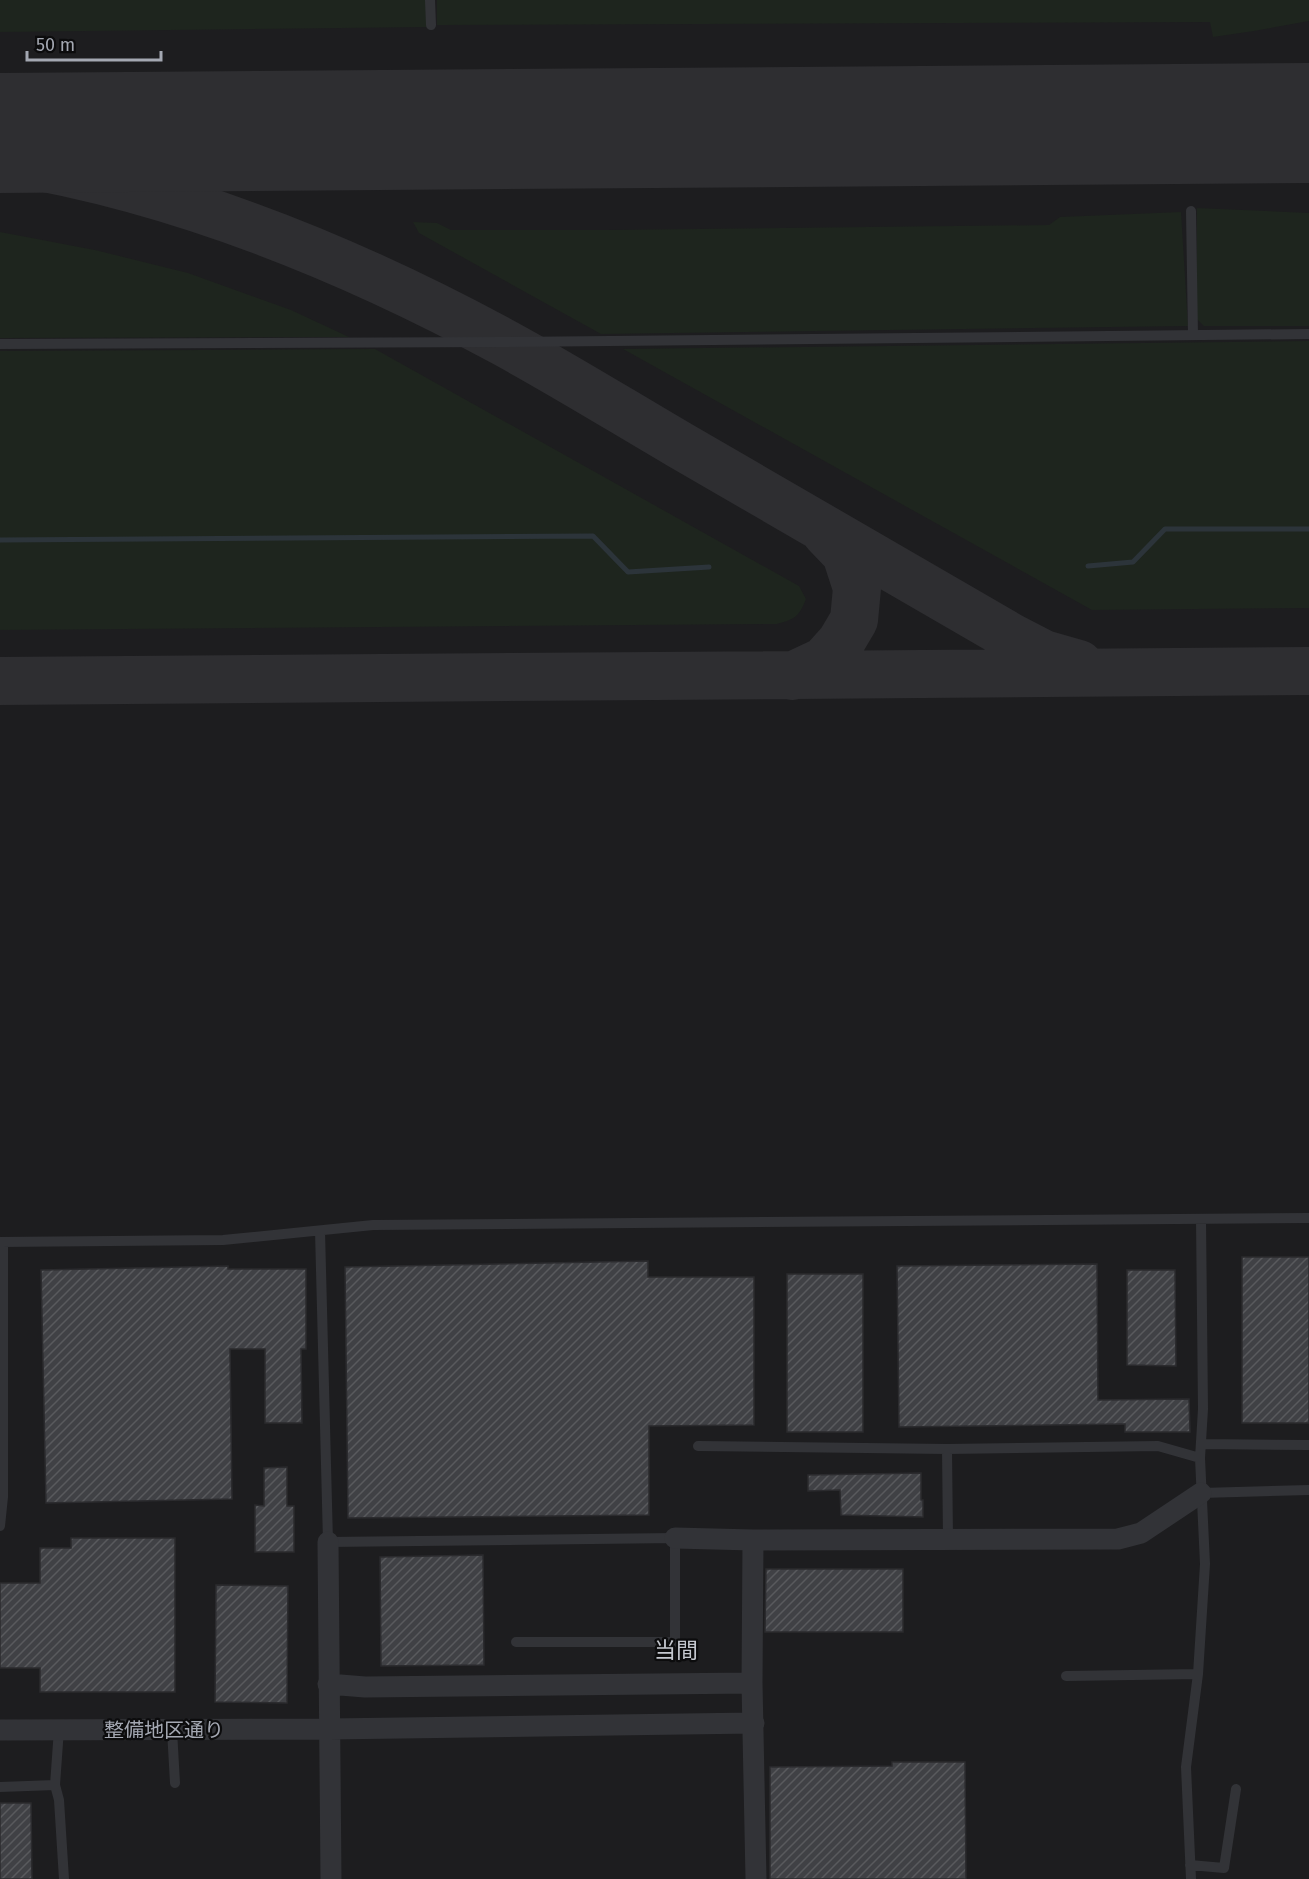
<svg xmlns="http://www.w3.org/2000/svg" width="1309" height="1879" viewBox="0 0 1309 1879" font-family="'Fira Sans','Noto Sans JP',sans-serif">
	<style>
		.built { fill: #1d1d1f }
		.grass { fill: #1e251e }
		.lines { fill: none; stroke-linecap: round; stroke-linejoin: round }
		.stream { stroke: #2c343a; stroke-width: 5 }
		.taxiway { stroke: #2e2e31; stroke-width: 48 }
		.runway { stroke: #2e2e31; stroke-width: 120 }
		.building { fill: url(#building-hatch); stroke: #2b2b2e; stroke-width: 1.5 }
		.lane { stroke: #323337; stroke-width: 10 }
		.street { stroke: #323337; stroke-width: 21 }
		.labels { text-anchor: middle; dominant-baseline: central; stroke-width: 4.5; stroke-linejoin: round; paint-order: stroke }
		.street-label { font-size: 20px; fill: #a4a8b2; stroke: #0c0c0d }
		.quarter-label { font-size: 22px; fill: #c4c7ce; stroke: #0c0c0d }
	</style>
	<defs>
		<pattern id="building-hatch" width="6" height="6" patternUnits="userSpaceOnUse" patternTransform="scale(1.5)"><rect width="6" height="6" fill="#404145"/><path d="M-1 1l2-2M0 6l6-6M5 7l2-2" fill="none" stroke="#595a5d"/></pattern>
	</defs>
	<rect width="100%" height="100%" fill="#111112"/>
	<!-- built -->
	<path class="built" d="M0 0H1309V1879H0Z"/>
	<!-- grass -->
	<path class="grass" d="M0 0H429V27L0 32Z
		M437 0H1309V21L1254 31 1213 37 1210 22 437 25Z
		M1197 208 1309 213V326H1204L1197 319Z
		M1181 212 1188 326 601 334 419 233 413 222 437 223 451 230H609L1049 225 1060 217Z
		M0 232 95 250 188 273 291 310 349 337 0 338Z
		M1309 341V608L1092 610 623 349Z
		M375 349 799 586 806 599C799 617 795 619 777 624L0 630V351Z"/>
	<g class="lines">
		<!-- stream -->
		<path class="stream" d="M0 540 593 536 628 572 709 567
			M1088 566 1133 562 1165 529H1309"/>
		<!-- taxiway -->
		<path class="taxiway" d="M0 160C176 188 346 257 503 342 562 374 620 410 678 444 789 509 900 573 1011 637L1044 654 1079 664
			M792 676 824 661 841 642 854 620 857 588 846 554 826 533
			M0 681 1309 671"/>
		<!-- runway -->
		<path class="runway" d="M0 133 1309 123"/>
	</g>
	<!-- building -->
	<path class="building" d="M1242 1257H1309V1423H1242Z
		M648 1261V1277H754V1425L649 1426V1515L348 1518 345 1267Z
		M1097 1264 1098 1400 1189 1399 1190 1432H1125V1424L899 1427 897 1266Z
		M228 1266V1269H306V1349H301L302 1423H265V1349H230L232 1499 46 1503 41 1270Z
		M1127 1270H1175L1176 1366 1127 1365Z
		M787 1274H863V1432H787Z
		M287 1467V1506H294V1552H255V1505L264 1506V1468Z
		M921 1473V1500H923V1517L841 1515 840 1490 808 1491V1475Z
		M71 1538H175V1692H40V1668H0V1583H40V1548H71Z
		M483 1555 484 1665 381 1666 380 1557Z
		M766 1569H903V1632H765Z
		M216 1585 288 1586 287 1703 215 1702Z
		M892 1762H965L966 1879H770V1767L892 1766Z
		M0 1803H31L32 1879H0Z"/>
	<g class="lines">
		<!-- lane -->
		<path class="lane" d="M430 0 431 25
			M1191 211 1193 335
			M0 344 503 342 1309 334
			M320 1231 328 1542 675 1538V1642H516
			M0 1242 223 1240 373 1225 1309 1218
			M1201 1444 1309 1445
			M698 1446 947 1449 1158 1446 1200 1458
			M947 1449 948 1538
			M1201 1493 1309 1490
			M0 1526 3 1497V1242
			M1066 1676 1198 1674
			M172 1730 175 1783
			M55 1785 59 1800 64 1879
			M0 1787 55 1785 59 1729
			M1190 1865 1224 1868 1236 1789
			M1191 1879 1186 1767 1198 1674 1205 1564 1200 1458 1203 1409 1201 1219"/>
		<!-- street -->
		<path class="street" d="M675 1538 753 1540 1118 1539 1141 1533 1201 1493
			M753 1540 752 1683 756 1879
			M328 1542 331 1879
			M328 1684 365 1687 752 1683
			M0 1730 329 1729 754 1723"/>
	</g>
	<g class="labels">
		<!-- street labels -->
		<g class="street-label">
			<text x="164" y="1730">整備地区通り</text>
		</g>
		<!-- quarter labels -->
		<g class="quarter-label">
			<text x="676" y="1650">当間</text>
		</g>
	</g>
	<!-- scale -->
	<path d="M27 51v9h134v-9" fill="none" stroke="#a4a8b2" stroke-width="3"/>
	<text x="36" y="51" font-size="18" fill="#a4a8b2" stroke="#0c0c0d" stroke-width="4.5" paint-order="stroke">50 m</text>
</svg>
